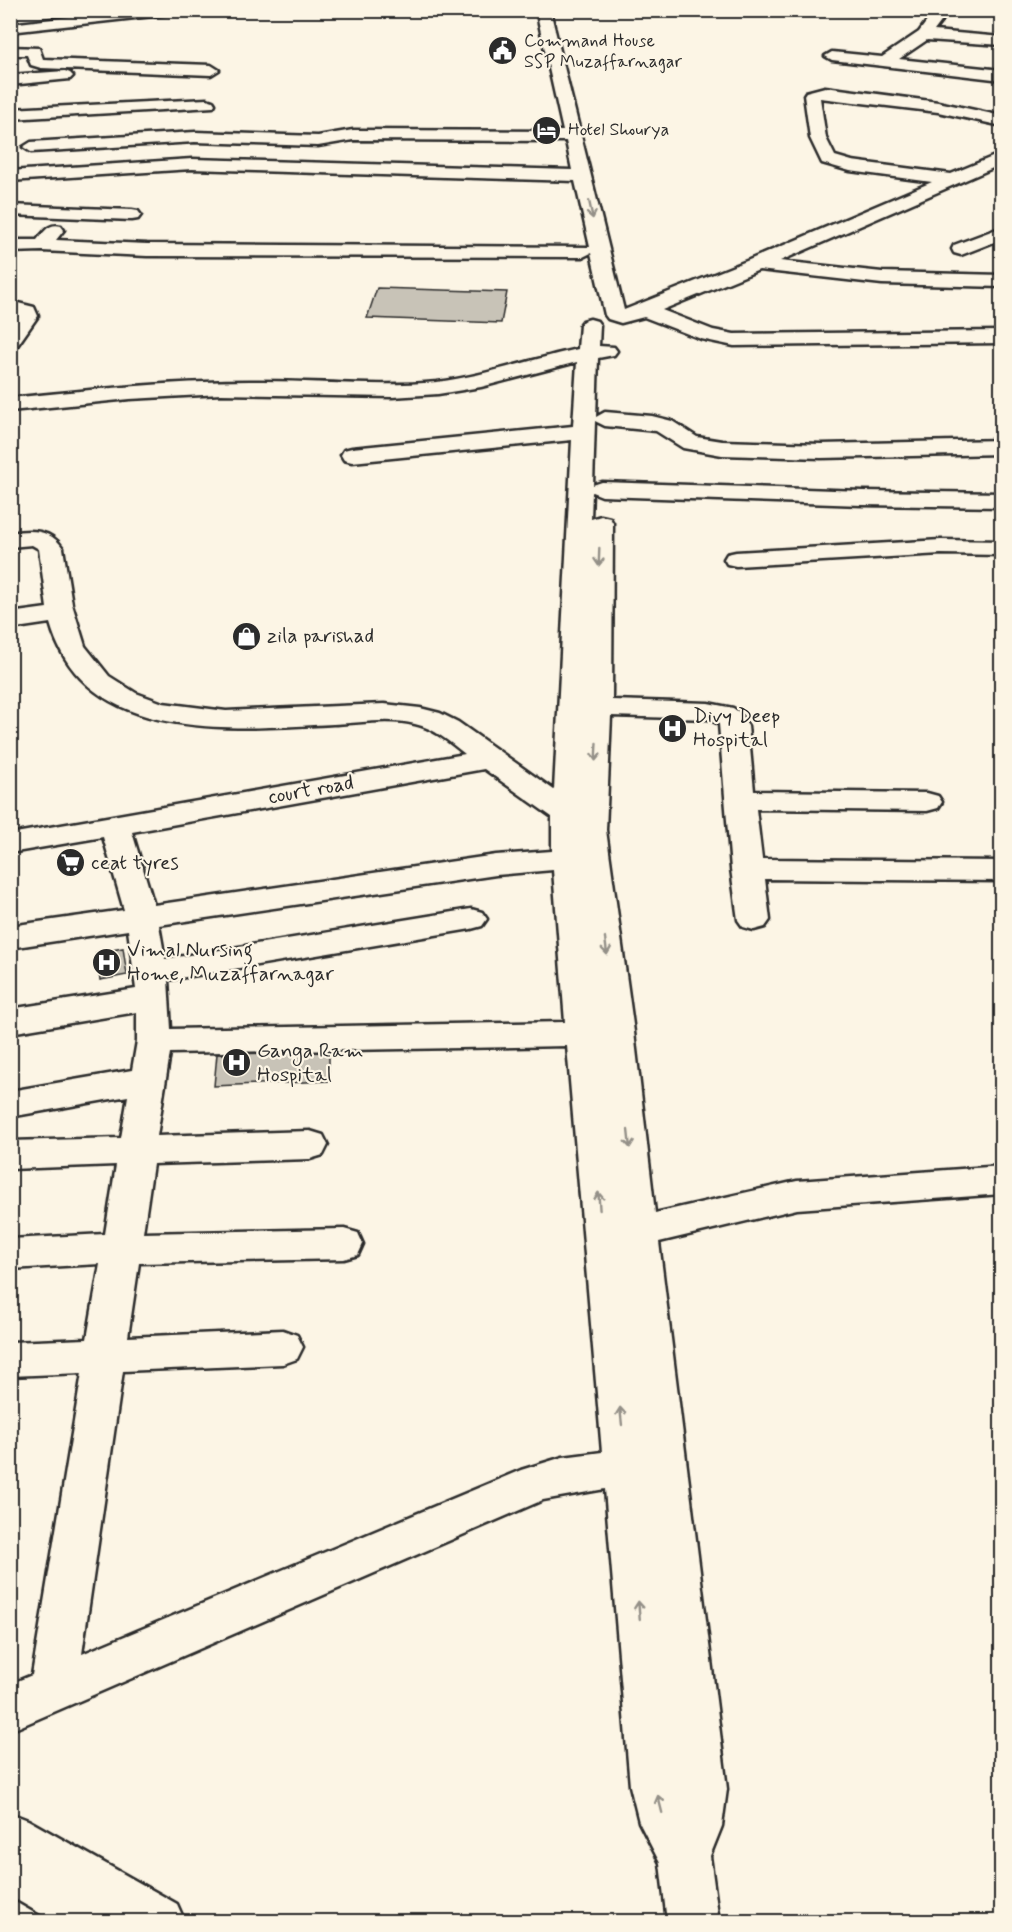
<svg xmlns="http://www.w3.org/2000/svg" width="1012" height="1932" viewBox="0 0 1012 1932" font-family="Mynerve,sans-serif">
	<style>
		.building { fill: #c8c3b7; stroke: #2b2b2b; stroke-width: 1.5 }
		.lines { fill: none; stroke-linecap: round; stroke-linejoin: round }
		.minor-casing { stroke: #2b2b2b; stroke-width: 5 }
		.major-casing { stroke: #2b2b2b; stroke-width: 5 }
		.minor { fill: #fcf5e5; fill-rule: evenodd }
		.major { fill: #fcf5e5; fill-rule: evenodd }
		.oneway { stroke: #949088 }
		.labels { text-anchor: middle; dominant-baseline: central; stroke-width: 4.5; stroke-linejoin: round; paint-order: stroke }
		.far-poi-label { font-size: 18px; fill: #2b2b2b; stroke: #fcf5e5; text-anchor: start }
		.poi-label { font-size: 21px; fill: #2b2b2b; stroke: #fcf5e5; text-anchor: start }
		.street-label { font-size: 21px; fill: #2b2b2b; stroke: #fcf5e5 }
	</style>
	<rect width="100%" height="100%" fill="#fcf5e5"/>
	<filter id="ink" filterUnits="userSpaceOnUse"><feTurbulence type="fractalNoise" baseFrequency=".0167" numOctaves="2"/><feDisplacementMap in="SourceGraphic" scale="12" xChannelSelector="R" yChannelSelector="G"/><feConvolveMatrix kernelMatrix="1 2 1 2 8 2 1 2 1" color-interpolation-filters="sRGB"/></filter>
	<g filter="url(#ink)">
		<!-- building -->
		<path class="building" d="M377 288 507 292 501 323 367 318Z
			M123 948 127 975 100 980 96 953Z
			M329 1052V1081L214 1086 217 1054Z"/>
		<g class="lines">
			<defs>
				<path id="minor" d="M536 10H550L624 310 749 260 932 182 850 171 822 163 810 138 804 95 806 92 825 87 938 102 1002 116V126L938 112 820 98 826 138 835 156 852 161 951 174 1002 153V164L780 261 882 272 1002 275V287L882 284 759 270 662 310 713 330 734 334 1002 331V343L734 346 701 339 644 317 621 323 608 319 605 315 591 253 583 257 147 256 42 251 10 252V240H37C45 231 49 223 61 226L64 230 56 240 147 244 590 247 575 181 192 169 10 181V171L192 159 572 170 566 141 353 140 318 146 195 142 31 152 23 147 31 142 195 132 318 136 353 130 563 131Z
					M935 10H950L934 31 1002 37V45L927 40 899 59 1002 70V80L832 60 825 56 832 52 882 57 919 32Z
					M10 47 39 48 43 59 211 65 219 70 211 75 41 68 31 65 27 55H10Z
					M65 71 70 73 73 76 70 79 10 85V75Z
					M207 99 213 101 215 104 213 107 10 119V109Z
					M10 205 132 210 138 211 141 215 138 219 132 220 10 215Z
					M1002 227V239L961 255 954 253 952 249 954 245Z
					M10 301 34 307 38 316 17 346 10 348V327L18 316 10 313Z
					M590 319 597 321 600 325 599 346 614 347 617 351 614 355 598 358 596 417 605 412 652 416 672 421 697 437 722 441 821 444 1002 440V454L821 458 722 455 683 448 656 431 605 426 595 421 593 485 602 482 862 491 1002 493V507L862 505 602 496 592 492 591 519 601 516 610 518 613 523 612 700 708 703 733 708 740 713 748 726 754 791 927 793 938 796 942 802 938 808 927 811 756 809 762 859 1002 861V881L765 879 770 920 765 927 754 930 743 927 738 920 731 869 719 724 708 719 611 716 606 830 634 1032 655 1213 797 1181 1002 1166V1194L797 1209 659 1242 727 1789 722 1826 710 1856 719 1922H667L660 1863 639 1822 630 1786 605 1489 543 1500 10 1731V1684L32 1675 82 1373 10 1376V1342L87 1339 100 1264 10 1269V1239L105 1234 116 1165 10 1169V1141L121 1138 128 1096 10 1117V1091L132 1070 137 1041V1012L10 1033V1009L136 989 128 930 10 948V926L124 910 103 837 10 853V834L465 754C451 743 434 728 415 724 389 717 360 723 333 724 235 729 84 745 50 623L10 629V613L47 608 39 549 32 545 10 547V533C31 529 51 529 63 548L72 604 85 646 109 676 136 693 163 703 226 711 384 704 420 708 440 713 458 722 554 790 572 440 352 462 344 460 341 455 344 450 352 448 573 426 577 362 481 387 438 394 392 397 221 394 130 399 10 411V398C90 390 170 381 250 381 313 380 375 388 437 382 485 376 531 359 578 349L580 325 583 321ZM484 769 552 817V851L496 855 154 905 132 832ZM553 870 565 1022 171 1029 168 980 471 929 482 926 487 919 482 912 471 909 165 959 159 925 496 875ZM567 1046 602 1452 563 1457 521 1470 82 1654 123 1371 283 1364 297 1359 303 1347 297 1335 283 1330 128 1337 139 1263 344 1259 358 1255 363 1244 358 1233 344 1229 143 1233 153 1164 310 1159 323 1155 328 1145 323 1135 310 1131 157 1136 170 1053Z
					M941 540 1002 541V555L941 554 736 566 727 564 724 559 727 554 736 552Z
					M10 1843 125 1904 133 1922H55L10 1896Z"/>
				<path id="major" d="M129 10H178L171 14 10 32V24Z
					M10 1813 28 1820 177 1904 185 1922H107L10 1866Z"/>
			</defs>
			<!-- minor casing -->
			<use href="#minor" class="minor-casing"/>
			<!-- major casing -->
			<use href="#major" class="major-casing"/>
			<!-- minor -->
			<use href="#minor" class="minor"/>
			<!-- major -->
			<use href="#major" class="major"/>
		</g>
		<!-- one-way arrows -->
		<defs><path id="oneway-shaft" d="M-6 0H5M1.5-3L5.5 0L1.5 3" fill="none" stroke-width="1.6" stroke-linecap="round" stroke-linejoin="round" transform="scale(1.5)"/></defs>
		<g class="oneway">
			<use href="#oneway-shaft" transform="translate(591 210) rotate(78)"/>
			<use href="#oneway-shaft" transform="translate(599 557) rotate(92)"/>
			<use href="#oneway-shaft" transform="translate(596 752) rotate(93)"/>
			<use href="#oneway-shaft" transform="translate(606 946) rotate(83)"/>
			<use href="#oneway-shaft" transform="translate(629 1139) rotate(84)"/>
			<use href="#oneway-shaft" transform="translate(599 1201) rotate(-94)"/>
			<use href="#oneway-shaft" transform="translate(621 1416) rotate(-96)"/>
			<use href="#oneway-shaft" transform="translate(639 1610) rotate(-95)"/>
			<use href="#oneway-shaft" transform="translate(660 1804) rotate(-104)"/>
		</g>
	</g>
	<!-- icons -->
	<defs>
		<symbol id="civic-disc" viewBox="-11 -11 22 22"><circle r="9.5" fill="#2b2b2b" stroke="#fcf5e5"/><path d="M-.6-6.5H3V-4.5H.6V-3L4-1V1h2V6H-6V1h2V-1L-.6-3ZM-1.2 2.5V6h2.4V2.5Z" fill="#fff"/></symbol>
		<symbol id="hotel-disc" viewBox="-11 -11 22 22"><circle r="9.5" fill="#2b2b2b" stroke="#fcf5e5"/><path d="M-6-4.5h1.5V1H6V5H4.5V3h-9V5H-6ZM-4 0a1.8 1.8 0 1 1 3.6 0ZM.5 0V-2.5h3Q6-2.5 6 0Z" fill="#fff"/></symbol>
		<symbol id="shop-disc" viewBox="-11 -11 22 22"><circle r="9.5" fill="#2b2b2b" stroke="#fcf5e5"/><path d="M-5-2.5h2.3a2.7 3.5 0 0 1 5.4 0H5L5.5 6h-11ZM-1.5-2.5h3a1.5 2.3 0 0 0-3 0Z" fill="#fff"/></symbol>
		<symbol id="hospital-disc" viewBox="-11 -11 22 22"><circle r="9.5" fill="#2b2b2b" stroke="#fcf5e5"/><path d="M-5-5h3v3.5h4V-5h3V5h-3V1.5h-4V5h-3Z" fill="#fff"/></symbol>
		<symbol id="supermarket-disc" viewBox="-11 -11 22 22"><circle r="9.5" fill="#2b2b2b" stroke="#fcf5e5"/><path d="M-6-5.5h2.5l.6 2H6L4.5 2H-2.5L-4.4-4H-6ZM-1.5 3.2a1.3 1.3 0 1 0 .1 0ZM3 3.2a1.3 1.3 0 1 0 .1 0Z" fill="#fff"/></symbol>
	</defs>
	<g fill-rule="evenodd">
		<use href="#civic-disc" x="486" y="34" width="33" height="33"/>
		<use href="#hotel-disc" x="530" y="114" width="33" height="33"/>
		<use href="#shop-disc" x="230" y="620" width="33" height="33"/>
		<use href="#hospital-disc" x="656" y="712" width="33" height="33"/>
		<use href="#supermarket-disc" x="54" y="846" width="33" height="33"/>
		<use href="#hospital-disc" x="90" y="946" width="33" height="33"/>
		<use href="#hospital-disc" x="220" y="1046" width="33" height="33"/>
	</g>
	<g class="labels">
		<!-- far-poi labels -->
		<g class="far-poi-label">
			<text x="524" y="41">Command House<tspan x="524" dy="21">SSP Muzaffarnagar</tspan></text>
			<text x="568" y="130">Hotel Shourya</text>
		</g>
		<!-- poi labels -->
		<g class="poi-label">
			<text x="267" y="636">zila parishad</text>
			<text x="693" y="716">Divy Deep<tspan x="693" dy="24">Hospital</tspan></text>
			<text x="91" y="863">ceat tyres</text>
			<text x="127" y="950">Vimal Nursing<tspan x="127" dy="24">Home, Muzaffarnagar</tspan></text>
			<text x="257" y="1051">Ganga Ram<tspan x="257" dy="24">Hospital</tspan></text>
		</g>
		<!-- street labels -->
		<g class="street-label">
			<text transform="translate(311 790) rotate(-10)">court road</text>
		</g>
	</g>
	<!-- margin -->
	<rect width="1012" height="1932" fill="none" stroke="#fcf5e5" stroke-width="36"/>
	<rect x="18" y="18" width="976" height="1896" fill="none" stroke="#2b2b2b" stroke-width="2" filter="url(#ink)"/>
</svg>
